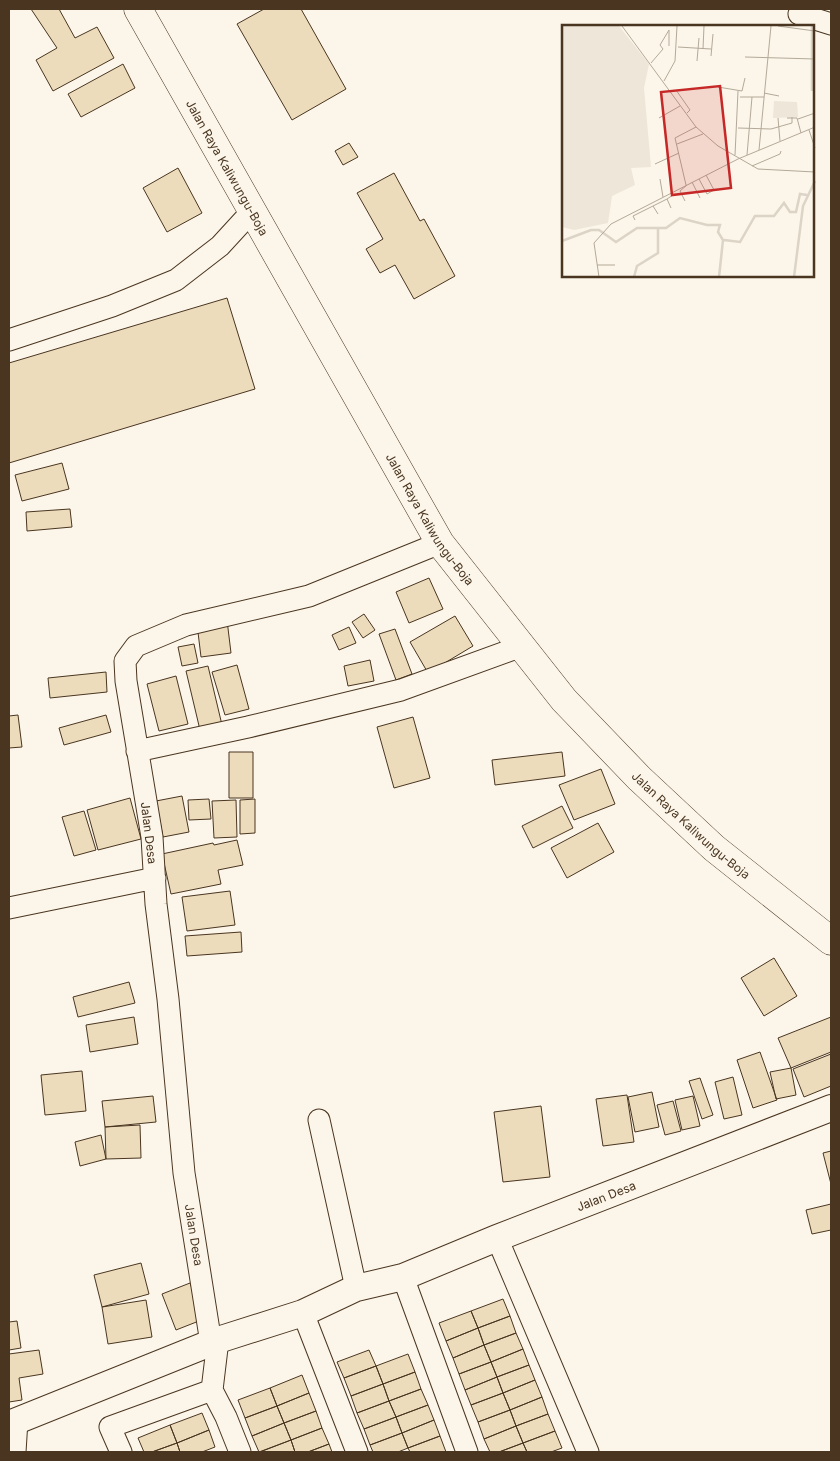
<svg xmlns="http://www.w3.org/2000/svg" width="840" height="1461" viewBox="0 0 840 1461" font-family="Inter,sans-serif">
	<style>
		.building { fill: #ecdcbc; stroke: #4a3520 }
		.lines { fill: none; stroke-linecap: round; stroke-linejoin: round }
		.minor-casing { stroke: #4a3520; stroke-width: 23 }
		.tertiary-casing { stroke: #4a3520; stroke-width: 28 }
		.secondary-casing { stroke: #4a3520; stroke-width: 29 }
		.minor { stroke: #fbf6e9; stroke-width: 21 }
		.tertiary { stroke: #fbf6e9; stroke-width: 26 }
		.secondary { stroke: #fbf6e9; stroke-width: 28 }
		.labels { text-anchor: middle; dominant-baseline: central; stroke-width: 4; stroke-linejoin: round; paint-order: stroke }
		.street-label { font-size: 12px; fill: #4a3520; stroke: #fbf6e9 }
		.inset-river { fill: none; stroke: #dcd4c6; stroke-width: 2.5 }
		.inset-road { fill: none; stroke: #b4a999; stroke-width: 1 }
		.view { fill: #c62828; fill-opacity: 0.15; stroke: #c62828; stroke-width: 2.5 }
		.inset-edge { fill: none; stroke: #4a3520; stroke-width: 2.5 }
	</style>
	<rect width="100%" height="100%" fill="#fbf6e9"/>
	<!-- building -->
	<path class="building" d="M31 9H59L75 38 97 27 114 58 53 91 36 60 57 48Z
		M264 9H301L346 89 292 120 237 24Z
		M123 64 135 88 81 117 68 94Z
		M349 143 358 157 343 165 335 151Z
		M178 168 202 213 167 232 143 188Z
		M394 173 420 221 424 219 455 276 414 299 395 265 380 273 366 249 383 239 357 193Z
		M227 298 255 389 9 463V363Z
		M62 463 69 489 22 501 15 475Z
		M70 509 72 527 27 531 26 512Z
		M429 578 443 609 409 623 396 592Z
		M364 614 375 630 363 638 352 622Z
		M455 616 473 646 428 673 410 642Z
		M227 620 231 653 201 657 197 624Z
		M349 627 356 643 339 650 332 635Z
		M395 629 412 674 396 680 379 634Z
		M194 644 198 663 182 666 178 647Z
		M370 660 374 681 348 686 344 666Z
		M237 665 249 709 225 715 212 672Z
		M208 666 222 725 200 730 186 671Z
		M106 672 107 692 50 698 48 678Z
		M176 676 188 724 159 731 147 684Z
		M18 715 22 747 9 748V716Z
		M106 715 111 732 64 745 59 728Z
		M413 717 430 778 394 788 377 727Z
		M229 752H253V798H229Z
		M562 752 565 776 495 785 492 760Z
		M601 769 615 804 574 820 559 785Z
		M182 796 189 832 163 837 156 801Z
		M130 798 141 839 98 850 87 810Z
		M209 799 211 819 189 820 188 800Z
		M255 799V833L240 834V800Z
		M236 800 237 837 214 838 212 801Z
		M562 806 573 828 533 848 522 826Z
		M84 811 96 850 74 856 62 817Z
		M598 823 614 852 567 878 551 848Z
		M237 840 243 865 218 870 221 884 171 894 162 854 213 843 214 845Z
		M230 891 235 925 187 931 182 897Z
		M241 932 242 952 187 956 185 936Z
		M774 958 797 996 764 1016 741 978Z
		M129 982 135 1003 78 1017 73 997Z
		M134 1017 138 1044 90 1052 86 1025Z
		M831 1017V1052L791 1068 778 1038Z
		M760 1052 777 1100 753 1108 737 1060Z
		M831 1054V1086L804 1097 793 1069Z
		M791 1068 796 1095 776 1099 770 1072Z
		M82 1071 86 1111 45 1115 41 1075Z
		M733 1077 742 1115 724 1119 715 1082Z
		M700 1078 713 1115 702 1119 689 1081Z
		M652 1092 659 1127 635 1132 628 1097Z
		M627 1095 634 1142 603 1146 596 1099Z
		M153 1096 156 1122 105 1127 102 1101Z
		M693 1096 700 1126 682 1130 675 1100Z
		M673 1101 681 1131 665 1135 657 1105Z
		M541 1106 550 1177 503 1182 494 1112Z
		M140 1125 141 1158 106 1159 105 1127Z
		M101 1135 106 1159 80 1166 75 1142Z
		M831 1151V1184L823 1153Z
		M831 1204V1230L812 1234 806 1210Z
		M141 1263 149 1294 102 1307 94 1275Z
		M190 1283 204 1319 176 1330 162 1294Z
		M503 1299 510 1316 478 1328 471 1311Z
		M146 1300 152 1337 108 1344 102 1307Z
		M471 1311 478 1328 446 1341 439 1323Z
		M510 1316 516 1333 484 1345 478 1328Z
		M17 1321 21 1348 9 1350V1322Z
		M478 1328 484 1345 453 1358 446 1341Z
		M516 1333 523 1349 491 1362 484 1345Z
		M484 1345 491 1362 459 1374 453 1358Z
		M523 1349 529 1365 497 1377 491 1362Z
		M39 1350 43 1374 19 1378 22 1400 9 1402V1354Z
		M369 1350 376 1366 344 1378 337 1362Z
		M408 1354 415 1372 383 1384 376 1366Z
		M491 1362 497 1377 465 1390 459 1374Z
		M529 1365 535 1380 503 1393 497 1377Z
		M376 1366 383 1384 351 1396 344 1378Z
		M415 1372 421 1389 389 1401 383 1384Z
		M302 1375 309 1393 277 1406 270 1388Z
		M497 1377 503 1393 471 1405 465 1390Z
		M535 1380 542 1397 510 1410 503 1393Z
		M383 1384 389 1401 357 1413 351 1396Z
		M270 1388 277 1406 245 1418 238 1400Z
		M421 1389 428 1405 396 1417 389 1401Z
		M309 1393 316 1411 284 1423 277 1406Z
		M503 1393 510 1410 478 1422 471 1405Z
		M542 1397 548 1414 516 1426 510 1410Z
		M389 1401 396 1417 364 1429 357 1413Z
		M428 1405 434 1420 402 1433 396 1417Z
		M277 1406 284 1423 252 1436 245 1418Z
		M510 1410 516 1426 484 1439 478 1422Z
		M316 1411 322 1428 291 1440 284 1423Z
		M202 1413 209 1430 177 1443 170 1425Z
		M548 1414 555 1431 523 1443 516 1426Z
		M396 1417 402 1433 370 1445 364 1429Z
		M434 1420 440 1436 408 1448 402 1433Z
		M284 1423 291 1440 259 1452 252 1436Z
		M170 1425 177 1443 152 1452H144L138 1438Z
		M516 1426 523 1443 499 1452H490L484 1439Z
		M322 1428 329 1444 308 1452H295L291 1440Z
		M209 1430 215 1447 202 1452H180L177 1443Z
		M555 1431 562 1448 551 1452H527L523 1443Z
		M402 1433 408 1448 398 1452H373L370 1445Z
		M440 1436 446 1452H410L408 1448Z
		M291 1440 295 1452H260Z
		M177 1443 180 1452H152Z
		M523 1443 527 1452H499Z
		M329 1444 332 1452H308Z"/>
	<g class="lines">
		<defs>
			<path id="minor" d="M799 14 831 24
				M9 340 112 306 176 280 220 246 253 210
				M137 751 248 727 401 690 522 646
				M9 908 155 878
				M319 1120 356 1288
				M497 1238 588 1452
				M403 1277 467 1452
				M303 1313 357 1452
				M211 1343 184 1173 168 999 156 904 152 837 126 681 125 661 136 646 186 625 309 596 440 543
				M212 1390 226 1417 240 1452
				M15 1452 17 1420
				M121 1452 110 1427 212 1390 218 1340"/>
			<g id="tertiary">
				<path id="s1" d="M9 1424 218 1340 303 1313 356 1288 403 1277 497 1238 831 1108"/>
			</g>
			<g id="secondary">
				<path id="s2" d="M138 9 440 543 564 700 639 778 714 848 831 941"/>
			</g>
		</defs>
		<!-- minor casing -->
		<use href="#minor" class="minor-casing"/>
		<!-- tertiary casing -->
		<use href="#tertiary" class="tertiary-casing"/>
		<!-- secondary casing -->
		<use href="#secondary" class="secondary-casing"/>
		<!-- minor -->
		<use href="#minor" class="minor"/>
		<!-- tertiary -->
		<use href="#tertiary" class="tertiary"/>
		<!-- secondary -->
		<use href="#secondary" class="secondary"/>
	</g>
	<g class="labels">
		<!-- street labels -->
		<g class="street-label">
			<text stroke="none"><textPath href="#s2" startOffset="182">Jalan Raya Kaliwungu-Boja</textPath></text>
			<text stroke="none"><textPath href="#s2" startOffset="588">Jalan Raya Kaliwungu-Boja</textPath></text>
			<text stroke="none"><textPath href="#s2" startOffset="992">Jalan Raya Kaliwungu-Boja</textPath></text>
			<text transform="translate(149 833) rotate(83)">Jalan Desa</text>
			<text stroke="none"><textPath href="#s1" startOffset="640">Jalan Desa</textPath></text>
			<text transform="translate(194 1235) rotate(81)">Jalan Desa</text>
		</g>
	</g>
	<!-- overview -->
	<g transform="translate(562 25)">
		<rect width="252" height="252" fill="#fbf6e9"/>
		<path d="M0 1H57L87 39 82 63 89 142 69 143 73 160 50 171 46 198 12 205 0 202ZM212 76 235 77 236 92 211 93Z" fill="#ede6d9"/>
		<path class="inset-river" d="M250 1V66M162 215 178 217 193 191H212L222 178 228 187H234L238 169 245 170M0 216 29 205H37L54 217 75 203H104L118 193 145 200H158L156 207 161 215 157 252M72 252 75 241 96 228V203M232 252 241 181 253 156"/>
		<path class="inset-road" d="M60 1 134 102 156 121 196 144 253 147M216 1 253 6M116 22 149 24M141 24 142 1M149 31 151 9M183 32 253 34M135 36 137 13M89 38 101 24 98 20 107 5V21M102 56 113 36 115 1M156 62 180 66 183 53M114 65 128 85 125 88M202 68 217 71M178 72H202M97 93 118 81M216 93 218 116M225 93H235L239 108M236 94 253 88M176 103 209 104 230 98V92M247 105 253 123M115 119 141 109M197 125 209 1M173 130 176 66M185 130 190 72M93 139 117 128M190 141 218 129 219 126M98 154 101 172M137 154 145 169 152 165 144 150M130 157 138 173M124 160 113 113 134 102M123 176 118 166 125 160M109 183 105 174 111 170M96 189 91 181 105 174M73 195 71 191 91 181M35 240H53M37 252 32 218 49 199 176 134 253 102"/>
		<path class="view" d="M158 61 169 163 110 170 99 67Z"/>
		<rect width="252" height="252" class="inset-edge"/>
	</g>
	<!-- border -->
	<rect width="840" height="1461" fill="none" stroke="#4a3520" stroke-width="20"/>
</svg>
